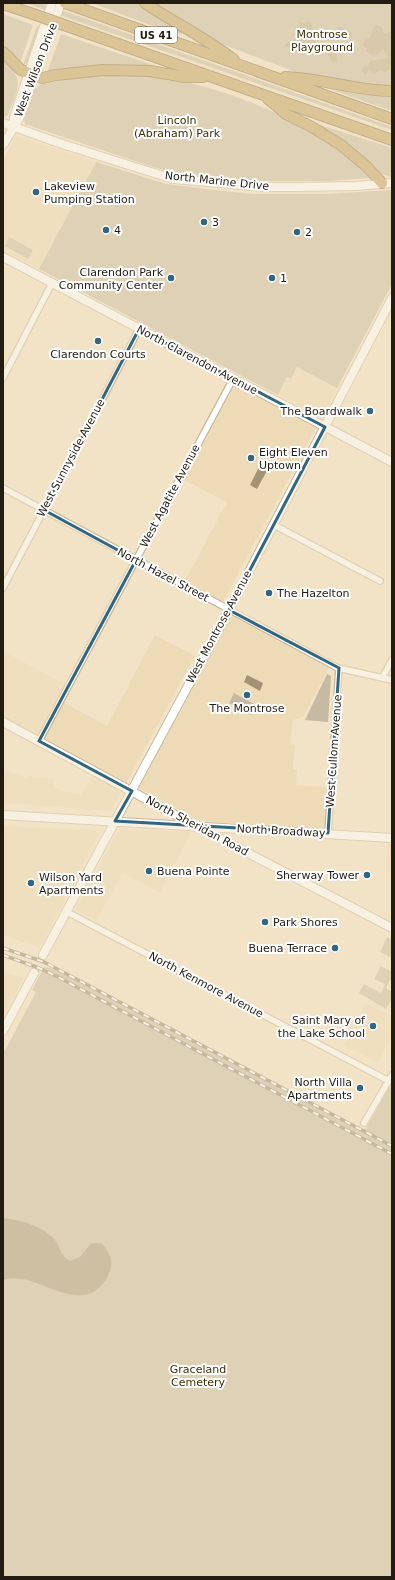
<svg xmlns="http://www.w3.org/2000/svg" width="395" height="1580" viewBox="0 0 395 1580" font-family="'DejaVu Sans',sans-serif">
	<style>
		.built { fill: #eddab6 }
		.green { fill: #c7baa2 }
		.forest { fill: #b9a889 }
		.water { fill: #a39375 }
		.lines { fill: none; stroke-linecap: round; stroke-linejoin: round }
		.secondary-tunnel { stroke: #c9bba2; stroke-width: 8; stroke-dasharray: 8 4; stroke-linecap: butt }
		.street-casing { stroke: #c7b89c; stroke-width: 8 }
		.secondary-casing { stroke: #c7b89c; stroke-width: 10 }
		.highway-casing { stroke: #887042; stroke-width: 12 }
		.street { stroke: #fff; stroke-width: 5.5 }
		.secondary { stroke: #fff; stroke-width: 8 }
		.highway { stroke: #bf9e5c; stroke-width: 10 }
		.rail-casing { stroke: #8f8470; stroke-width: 3.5 }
		.rail { stroke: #fff; stroke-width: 2; stroke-dasharray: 6; stroke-linecap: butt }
		.highway-bridge-casing { stroke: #887042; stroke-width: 12; stroke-linecap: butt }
		.highway-bridge { stroke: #bf9e5c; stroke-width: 10 }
		.marked { fill: none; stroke: #306681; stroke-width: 3; stroke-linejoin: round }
		.poi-dot { fill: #306681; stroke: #fff; stroke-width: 1.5 }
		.labels { text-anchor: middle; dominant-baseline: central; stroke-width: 4; stroke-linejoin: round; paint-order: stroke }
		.shield { fill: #fff; stroke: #646059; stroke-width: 1 }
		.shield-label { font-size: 10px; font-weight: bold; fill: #221c12 }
		.park-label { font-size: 11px; fill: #402e03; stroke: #fff }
		.street-label { font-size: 11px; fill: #221c12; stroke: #fff }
		.poi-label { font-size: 11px; fill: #221c12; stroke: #fff; text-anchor: start }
	</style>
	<rect width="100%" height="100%" fill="#f3e3c6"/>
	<!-- built -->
	<path class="built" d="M16 136 96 162 39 269 3 250V159Z
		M297 367 337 388 322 418 278 395 287 377 291 379Z
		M235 385 316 428 223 602 185 581 227 502 184 480Z
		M229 615 329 668 303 717 293 720 290 744 295 745 293 769 297 770 296 785 327 787 324 829 200 821 137 787Z
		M155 635 195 656 111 811 3 803V770L27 778 29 775 35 778 36 777 54 779 55 787 63 791 81 795 95 771 3 721V651L69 686 61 701 107 726Z
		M3 826 95 830 98 834 40 948 3 935Z
		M120 828 191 832 160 893 123 873 96 921 77 911 76 908Z
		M388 842 392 843V873L386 870Z
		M3 972 24 978 3 1017Z
		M366 1003 392 1017V1036L378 1063 344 1045Z"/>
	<!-- green -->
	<path class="green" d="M25 3H41L84 18 392 127V130Z
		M92 3H140L183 32 182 34 150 25Z
		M151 3H392V87L301 74 219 43Z
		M3 14 33 25 20 63 3 49Z
		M37 26 39 27 27 63 23 65Z
		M61 34 165 69 47 73Z
		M3 58C26 82 18 87 8 115L4 117Z
		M90 75C110 75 131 73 151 75 223 86 320 123 370 178L328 181H258L184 175 153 167 25 124 24 119 34 90 41 84 47 81Z
		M327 86 392 94V111L327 88Z
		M314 123 392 148V177L378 173Z
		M96 162 166 184 222 191 254 194H324L392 190V284L337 388 297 367 291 379 287 377 278 395 39 269Z
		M9 237 33 250 28 259 5 246Z
		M327 674 331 676 328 722 305 720Z
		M234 693 256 705 251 715 229 703Z
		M387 937 392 940V958L380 952Z
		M381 966 390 971 392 968V981L390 980 386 988 392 992V999L386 1009 359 993 364 984 381 993 385 984 374 979Z
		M44 967 54 969 361 1131 366 1128 392 1083V1577H3V1054L36 992 32 990Z"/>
	<!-- forest -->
	<path class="forest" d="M307 21 312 23V37L317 44 318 50 309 52 305 48 304 43 300 46 302 50 300 52 293 53 291 48 285 46V44L292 40 296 41 298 37V24L300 22 305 23Z
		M375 25 381 26 384 34 392 31V68L385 72 381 70 374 73 369 70 366 74 361 71 364 66 368 67 370 61 389 58 383 49 377 55 374 56 366 51 367 48 363 46 365 40 370 38Z
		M338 26 351 32 352 36 348 40 344 38V35L338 32Z
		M329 48H335L337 61 334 62 330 59 327 53Z"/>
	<!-- water -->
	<path class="water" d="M261 463 269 467 257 489 250 485Z
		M247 675 263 683 260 691 244 682Z
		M3 1218C21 1220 47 1227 57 1243 62 1253 60 1254 70 1261L80 1257 91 1243H101C107 1249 113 1258 111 1267 110 1273 106 1281 101 1286 73 1314 35 1269 3 1280Z"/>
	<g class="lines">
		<!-- secondary-tunnel -->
		<path class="secondary-tunnel" d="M34 973 43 955"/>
		<defs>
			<path id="street" d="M3 378 52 283
				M3 488 338 668 392 680
				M274 525 380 581
				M3 588 139 329
				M382 678 392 660
				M39 741 233 379
				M328 833 339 668
				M67 912 387 1080
				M364 1123 392 1075"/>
			<path id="secondary" d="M3 123 62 144 173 179 264 187H298L356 186 392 183
				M13 126 14 117 52 3
				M3 145 19 119 61 3
				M3 257 392 462
				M3 722 194 825 392 928
				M3 815 392 838
				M43 955 229 610 392 298
				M3 1031 34 973"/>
			<path id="highway" d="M65 3 392 119
				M145 3C174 23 207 38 234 60
				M3 4 36 15
				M64 25 392 140
				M3 52 21 70 42 78 56 75 103 70 150 71 185 77H203
				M285 77C321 78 356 91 392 91
				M268 99 286 114 312 127 341 145 366 166 382 183"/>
		</defs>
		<!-- street casing -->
		<use href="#street" class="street-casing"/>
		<!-- secondary casing -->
		<use href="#secondary" class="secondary-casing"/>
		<!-- highway casing -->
		<use href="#highway" class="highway-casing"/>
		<!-- street -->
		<use href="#street" class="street"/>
		<!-- secondary -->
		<use href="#secondary" class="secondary"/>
		<!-- highway -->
		<use href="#highway" class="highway"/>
		<defs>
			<path id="rail" d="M3 948 44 962 392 1146
				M3 955 39 968 56 976 392 1154"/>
		</defs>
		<!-- rail casing -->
		<use href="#rail" class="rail-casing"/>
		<!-- rail -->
		<use href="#rail" class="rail"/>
		<defs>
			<path id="highway-bridge" d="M36 15 64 25"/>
		</defs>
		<!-- highway-bridge casing -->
		<use href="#highway-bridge" class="highway-bridge-casing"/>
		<!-- highway-bridge -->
		<use href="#highway-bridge" class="highway-bridge"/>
	</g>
	<!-- marked area -->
	<path d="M0 0H395V1580H0ZM139 329 325 427 229 610 339 668 328 833 115 821 132 791 39 741 136 560 44 510Z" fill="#f3e3c6" fill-opacity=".55" fill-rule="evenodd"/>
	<path class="marked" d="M139 329 325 427 229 610 339 668 328 833 115 821 132 791 39 741 136 560 44 510Z"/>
	<!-- markers -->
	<g class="poi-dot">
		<circle cx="36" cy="192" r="4"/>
		<circle cx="204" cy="222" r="4"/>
		<circle cx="106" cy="230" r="4"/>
		<circle cx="297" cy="232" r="4"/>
		<circle cx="171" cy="278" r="4"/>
		<circle cx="272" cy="278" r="4"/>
		<circle cx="98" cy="341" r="4"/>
		<circle cx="370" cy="411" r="4"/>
		<circle cx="251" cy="458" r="4"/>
		<circle cx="269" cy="593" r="4"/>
		<circle cx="247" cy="695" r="4"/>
		<circle cx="149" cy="871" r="4"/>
		<circle cx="367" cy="875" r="4"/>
		<circle cx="31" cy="883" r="4"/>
		<circle cx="265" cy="922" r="4"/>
		<circle cx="335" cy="948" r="4"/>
		<circle cx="373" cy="1026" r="4"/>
		<circle cx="360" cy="1088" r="4"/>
	</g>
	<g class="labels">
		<!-- shield labels -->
		<rect class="shield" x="135" y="27" width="42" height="16" rx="3"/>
		<g class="shield-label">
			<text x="156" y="35">US 41</text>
		</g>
		<!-- park labels -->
		<g class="park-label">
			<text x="322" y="34">Montrose<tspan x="322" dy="13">Playground</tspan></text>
			<text x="177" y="120">Lincoln<tspan x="177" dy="13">(Abraham) Park</tspan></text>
			<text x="198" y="1369">Graceland<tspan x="198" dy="13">Cemetery</tspan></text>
		</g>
		<!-- street labels -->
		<g class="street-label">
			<text transform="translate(36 70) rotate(-69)">West Wilson Drive</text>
			<text transform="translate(217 181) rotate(6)">North Marine Drive</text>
			<text transform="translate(197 360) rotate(28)">North Clarendon Avenue</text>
			<text transform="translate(71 458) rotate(-62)">West Sunnyside Avenue</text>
			<text transform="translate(170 496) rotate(-62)">West Agatite Avenue</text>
			<text transform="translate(163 575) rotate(28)">North Hazel Street</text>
			<text transform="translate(219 627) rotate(-62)">West Montrose Avenue</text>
			<text transform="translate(334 751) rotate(-86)">West Cullom Avenue</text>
			<text transform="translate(197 826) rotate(28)">North Sheridan Road</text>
			<text transform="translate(281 831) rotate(3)">North Broadway</text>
			<text transform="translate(206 985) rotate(28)">North Kenmore Avenue</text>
		</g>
		<!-- poi labels -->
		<g class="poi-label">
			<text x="44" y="186">Lakeview<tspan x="44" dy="13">Pumping Station</tspan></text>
			<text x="212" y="222">3</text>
			<text x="114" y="230">4</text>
			<text x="305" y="232">2</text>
			<text x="163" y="272" text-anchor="end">Clarendon Park<tspan x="163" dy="13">Community Center</tspan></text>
			<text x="280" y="278">1</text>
			<text x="98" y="354" text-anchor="middle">Clarendon Courts</text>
			<text x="362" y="411" text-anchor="end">The Boardwalk</text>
			<text x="259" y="452">Eight Eleven<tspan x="259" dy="13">Uptown</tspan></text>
			<text x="277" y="593">The Hazelton</text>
			<text x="247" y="708" text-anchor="middle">The Montrose</text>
			<text x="157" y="871">Buena Pointe</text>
			<text x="359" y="875" text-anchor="end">Sherway Tower</text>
			<text x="39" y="877">Wilson Yard<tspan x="39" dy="13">Apartments</tspan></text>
			<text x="273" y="922">Park Shores</text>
			<text x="327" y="948" text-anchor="end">Buena Terrace</text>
			<text x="365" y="1020" text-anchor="end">Saint Mary of<tspan x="365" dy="13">the Lake School</tspan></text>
			<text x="352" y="1082" text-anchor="end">North Villa<tspan x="352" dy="13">Apartments</tspan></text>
		</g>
	</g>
	<!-- border -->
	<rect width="395" height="1580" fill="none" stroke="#221c12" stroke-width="8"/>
</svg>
